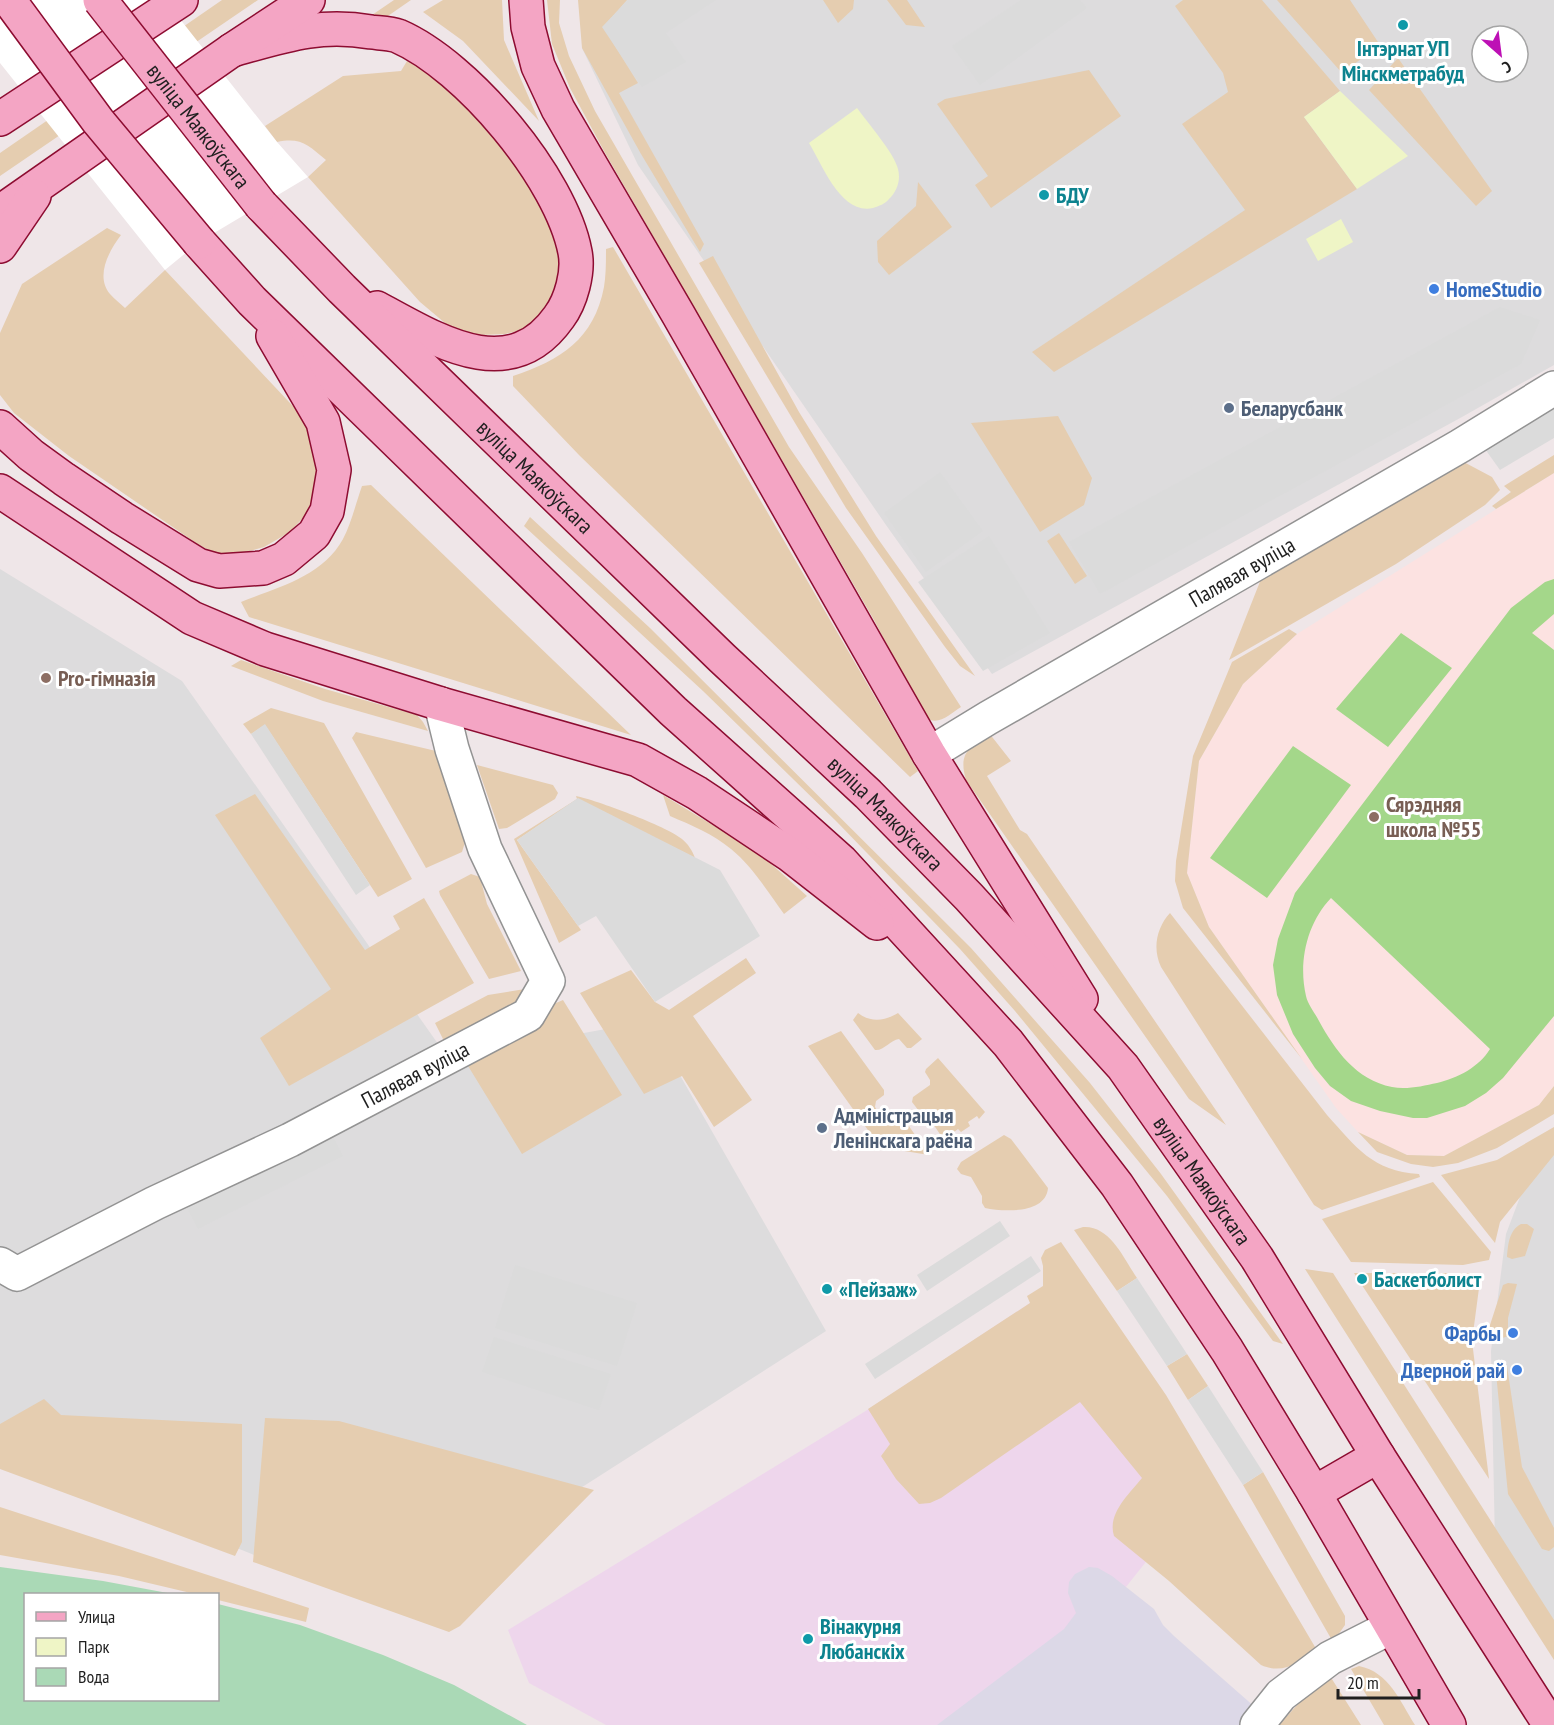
<svg xmlns="http://www.w3.org/2000/svg" width="1554" height="1725" viewBox="0 0 1554 1725" font-family="'PT Sans Narrow',sans-serif">
	<style>
		.residential { fill: #dddcdd; fill-rule: evenodd }
		.commercial { fill: #eed6ec }
		.industrial { fill: #dcd8e7 }
		.education { fill: #fce2e1 }
		.grass { fill: #e5cdb0 }
		.park { fill: #eff5c6 }
		.pitch { fill: #a4d78a; fill-rule: evenodd }
		.parking { fill: #dbdbdb }
		.water { fill: #aad9b6 }
		.pier { fill: #fff }
		.lines { fill: none; stroke-linecap: round; stroke-linejoin: round }
		.minor-casing { stroke: #939393; stroke-width: 36 }
		.major-casing { stroke: #8d0c31; stroke-width: 36 }
		.minor { stroke: #fff; stroke-width: 33 }
		.major { stroke: #f4a5c4; stroke-width: 33 }
		.major-bridge-casing { stroke: #8d0c31; stroke-width: 36; stroke-linecap: butt }
		.major-bridge { stroke: #f4a5c4; stroke-width: 33 }
		.culture-dot { fill: #0f9aa8; stroke: #fff; stroke-width: 2 }
		.shop-dot { fill: #3f7fe0; stroke: #fff; stroke-width: 2 }
		.service-dot { fill: #5c6f8a; stroke: #fff; stroke-width: 2 }
		.education-dot { fill: #8d6e63; stroke: #fff; stroke-width: 2 }
		.labels { text-anchor: middle; dominant-baseline: central; stroke-width: 6; stroke-linejoin: round; paint-order: stroke }
		.culture-label { font-size: 22px; font-weight: bold; fill: #0d838f; stroke: #fff; text-anchor: start }
		.street-label { font-size: 22px; fill: #1f1f1f; stroke: #fff }
		.shop-label { font-size: 22px; font-weight: bold; fill: #366cbe; stroke: #fff; text-anchor: end }
		.service-label { font-size: 22px; font-weight: bold; fill: #4e5e75; stroke: #fff; text-anchor: start }
		.education-label { font-size: 22px; font-weight: bold; fill: #785e54; stroke: #fff; text-anchor: start }
	</style>
	<rect width="100%" height="100%" fill="#efe6e8"/>
	<!-- residential -->
	<path class="residential" d="M594 0H1554V365L1462 417 992 674 886 525 638 165 582 48ZM1482 36H1518V72H1482Z
		M0 569 182 681 448 1058 649 1021 826 1331 390 1610 0 1452Z
		M1554 1148V1644L1495 1544 1491 1351 1506 1234 1523 1189Z"/>
	<!-- commercial -->
	<path class="commercial" d="M1030 1303 1180 1519 1118 1597 1071 1636 954 1725H606L529 1683 508 1630 864 1412Z"/>
	<!-- industrial -->
	<path class="industrial" d="M1089 1567 1098 1568 1112 1576 1154 1609 1163 1625 1174 1636 1256 1708 1243 1725H937L1064 1629 1076 1613 1068 1593 1069 1582 1075 1574Z"/>
	<!-- education -->
	<path class="education" d="M1554 473V1086L1539 1105 1444 1156 1407 1155 1358 1132 1336 1108 1209 927 1187 873 1199 761 1243 684 1297 634Z"/>
	<!-- grass -->
	<path class="grass" d="M222 0H258L0 176V153Z
		M394 0H411L385 18 372 15Z
		M443 0H502L504 40 539 121 463 41 423 12Z
		M547 0H560L559 23 569 56 595 111 789 447 862 553 961 707C950 714 938 727 925 717L874 620 604 151 570 88 552 44Z
		M578 0H627L603 27 638 83 619 93 704 244 700 252 641 154 582 48Z
		M823 0H854L853 9 838 23Z
		M887 0H907L925 27 906 25Z
		M1183 0H1262L1340 91 1304 117 1357 189 1054 372 1032 352 1245 210 1182 124 1228 92 1223 73 1175 6Z
		M1277 0H1350L1380 45 1342 73Z
		M410 56 465 99 505 151 554 224 564 270 547 311 526 329 505 334 480 335 451 328 420 302 308 177 326 160C308 145 301 137 277 142L265 126 343 76 401 71Z
		M1398 58 1492 191 1476 206 1369 90Z
		M1089 70 1121 116 991 208 975 185 988 176 937 104 945 99Z
		M918 182 952 227 889 275 878 262 877 241 916 206Z
		M107 228 121 235C109 251 95 276 110 294 114 299 120 303 125 308L165 270 306 420 322 463 312 508 290 532 264 547 235 555 217 554 199 545 69 456 14 413 0 395V333L22 284Z
		M613 247 918 771 910 777 579 455 513 386V376C561 360 594 339 604 287 606 275 606 261 606 249Z
		M713 256 799 412 876 536 975 676 960 666 945 647 846 508 699 263Z
		M1058 416 1092 478 1084 505 1040 532 971 423Z
		M1554 455V473L1496 509 1492 506 1511 492 1504 486Z
		M1460 460 1492 477 1500 490 1485 505 1396 564 1229 660 1263 574Z
		M371 485 631 735 249 617 241 602C278 587 322 577 343 539 351 524 356 503 362 486Z
		M530 517 650 628 971 948 1090 1083 1161 1174 1283 1344 1273 1341 1167 1196 1015 1011 960 949 836 821 703 691 524 526Z
		M1059 533 1087 576 1075 584 1047 541Z
		M1289 629 1297 634 1243 684 1199 761 1187 873 1209 927 1302 1059 1183 908 1175 881 1176 861 1193 756 1232 662Z
		M241 660 325 689 417 715 423 722 428 731 323 701 231 666Z
		M271 708 324 723 412 879 378 897 265 725 251 734 243 724Z
		M356 732 436 751 466 839 462 852 426 868 352 738Z
		M989 733 1011 761 987 776 1020 830 1027 834 1226 1125 1189 1099 966 780C958 753 969 748 989 733Z
		M477 765 553 785 558 793 555 799 507 828 499 829Z
		M255 794 365 950 400 929 393 916 424 898 474 983 289 1086 260 1038 331 989 215 815Z
		M663 795 759 853 807 896 784 914C768 892 752 866 731 849 713 834 691 825 670 816Z
		M576 796C596 800 666 826 682 839 688 844 692 850 695 858L578 799 517 840 581 930 559 943 514 839 577 799Z
		M471 874 480 877 487 904 521 971 489 979 440 895 439 891Z
		M1170 913 1327 1115C1356 1147 1372 1171 1419 1174L1420 1177 1322 1210 1314 1205 1161 967C1152 948 1157 927 1170 913Z
		M746 958 756 973 693 1016 752 1100 714 1127 682 1076 644 1094 580 993 631 970 655 1002 669 1010Z
		M525 989 518 1004 445 1043 435 1023 488 995Z
		M563 1000 622 1095 522 1154 465 1061 549 1006Z
		M858 1013C871 1023 885 1021 898 1013L922 1039 911 1048H907L899 1039C890 1040 884 1051 875 1050L853 1020Z
		M841 1031 884 1090V1095L876 1101 875 1107 885 1123 890 1124 899 1118 904 1119 929 1155 880 1147 808 1046Z
		M938 1058 985 1112 979 1119 977 1116 968 1122 970 1126 961 1132 958 1129 949 1136 951 1139 946 1143 929 1118 925 1119 912 1102 913 1097 930 1085V1080L925 1072 926 1069Z
		M1554 1086V1114L1497 1148 1458 1163 1433 1167 1411 1164 1377 1152 1358 1132 1407 1155 1444 1156 1539 1105Z
		M1554 1127V1155L1500 1222 1495 1243 1441 1175 1497 1160Z
		M1004 1135 1011 1139 1048 1188C1046 1214 1004 1212 985 1208L982 1203V1196L971 1177 961 1174 957 1169 961 1162Z
		M1433 1182 1491 1252 1489 1260 1463 1265 1351 1262 1322 1219Z
		M1521 1224H1527L1534 1229 1525 1256 1512 1259 1507 1257C1508 1245 1509 1230 1521 1224Z
		M1083 1227C1110 1225 1124 1259 1137 1278L1117 1291 1074 1230Z
		M1061 1242 1166 1395 1318 1652C1299 1662 1283 1675 1261 1665L1169 1581 1114 1536C1107 1514 1129 1494 1142 1478L1080 1402 941 1498 930 1503 919 1504 896 1479 881 1456 890 1444 868 1409 1030 1303 1027 1296 1043 1286V1266L1041 1258 1045 1250Z
		M1305 1269 1333 1273 1554 1620V1660Z
		M1354 1273H1481L1472 1341 1489 1479Z
		M1508 1283 1517 1284 1508 1318V1336L1500 1339H1496L1489 1328 1503 1285Z
		M1187 1354 1208 1386 1188 1400 1167 1366Z
		M1507 1366 1522 1467 1554 1528V1547L1549 1551 1542 1549 1508 1494 1496 1373 1499 1367Z
		M44 1399 61 1415 242 1424V1542L235 1556 0 1469V1424Z
		M265 1418 339 1421 594 1490 460 1626 449 1632 253 1562Z
		M1263 1472 1345 1616V1625L1333 1642 1243 1485Z
		M0 1507 309 1608 306 1622 218 1600V1594H195L119 1576 0 1555Z
		M1359 1666C1389 1672 1400 1701 1415 1725H1384L1351 1669Z
		M1330 1676 1361 1725H1279L1317 1683Z"/>
	<!-- park -->
	<path class="park" d="M1340 91 1408 156 1357 189 1304 117Z
		M857 108C867 122 895 154 898 169 901 180 897 191 889 199 885 204 879 206 873 208 841 215 823 166 809 143Z
		M1341 219 1353 242 1318 261 1306 239Z"/>
	<!-- pitch -->
	<path class="pitch" d="M1554 579V614L1532 633 1554 650V1016L1503 1078 1486 1093 1465 1106 1427 1118H1413L1380 1111 1351 1101 1330 1086 1315 1068 1293 1034 1277 995 1273 965 1278 939 1295 893 1511 608 1545 582ZM1331 898 1490 1049C1479 1067 1458 1078 1437 1083 1423 1086 1406 1090 1392 1087 1356 1080 1335 1050 1319 1021 1315 1013 1308 1005 1306 996 1298 962 1307 923 1331 898Z
		M1401 633 1452 668 1388 747 1336 709Z
		M1293 746 1351 785 1267 898 1210 858Z"/>
	<!-- parking -->
	<path class="parking" d="M628 0H716L666 33 686 62 642 87 602 27Z
		M1021 0H1080L1087 8 980 85 952 46Z
		M1500 307 1540 320 1521 364 1100 594 1069 542Z
		M1554 408V438L1500 470 1485 449Z
		M940 472 983 531 926 572 884 513Z
		M989 536 1050 633 983 671 918 582Z
		M265 724 370 885 356 895 251 734Z
		M578 798 720 870 760 936 655 1002 596 916 578 926 517 840Z
		M330 1131 343 1156 198 1229 185 1204Z
		M1000 1221 1010 1236 927 1291 917 1275Z
		M1031 1256 1041 1271 875 1379 865 1364Z
		M515 1265 637 1303 617 1366 495 1328Z
		M1137 1278 1187 1354 1167 1366 1117 1291Z
		M494 1337 611 1374 599 1410 482 1372Z
		M1208 1386 1263 1472 1243 1485 1188 1400Z"/>
	<!-- water -->
	<path class="water" d="M0 1567 103 1581 173 1594H26V1700H218V1604L300 1625 383 1655 454 1685 527 1725H0Z"/>
	<!-- pier -->
	<path class="pier" d="M0 0H165L277 142 308 177 199 242 165 270 0 63Z"/>
	<g class="lines">
		<defs>
			<g id="minor">
				<path id="s1" d="M929 754 988 718 1460 446 1554 388"/>
				<path id="s2" d="M0 1264 17 1274 155 1203 290 1140 528 1015 548 981 485 849 452 749 441 704"/>
				<path d="M1257 1725 1281 1695 1330 1658 1391 1627"/>
			</g>
			<g id="major">
				<path d="M526 0 528 27 538 66 558 109 678 314 929 754 1081 999"/>
				<path d="M232 50C283 36 318 23 371 32 379 33 390 33 398 36 467 66 561 178 575 252 579 272 571 301 559 317 509 388 435 339 377 308"/>
				<path d="M0 119 181 0"/>
				<path id="s3" d="M261 205 342 289 722 658 868 794 969 897 1123 1067 1257 1258 1378 1456 1550 1725"/>
				<path d="M0 212 232 50 308 0"/>
				<path d="M199 242 252 301 673 711 841 861 1008 1043 1117 1185 1227 1350 1314 1493 1449 1725"/>
				<path d="M0 246 34 196"/>
				<path d="M0 427 31 455 64 479 122 518 198 565 219 571 263 568 284 559 314 534 327 511 334 470 323 422 273 336"/>
				<path d="M0 491 192 618 265 649 441 704 638 760 697 793 790 855 877 923"/>
				<path d="M1314 1493 1378 1456"/>
			</g>
		</defs>
		<!-- minor casing -->
		<use href="#minor" class="minor-casing"/>
		<!-- major casing -->
		<use href="#major" class="major-casing"/>
		<!-- minor -->
		<use href="#minor" class="minor"/>
		<!-- major -->
		<use href="#major" class="major"/>
		<defs>
			<g id="major-bridge">
				<path d="M9 0 98 121 199 242"/>
				<path id="s4" d="M100 0 261 205"/>
			</g>
		</defs>
		<!-- major-bridge casing -->
		<use href="#major-bridge" class="major-bridge-casing"/>
		<!-- major-bridge -->
		<use href="#major-bridge" class="major-bridge"/>
	</g>
	<!-- markers -->
	<g class="culture-dot">
		<circle cx="1403" cy="25" r="6"/>
		<circle cx="1044" cy="195" r="6"/>
		<circle cx="1362" cy="1279" r="6"/>
		<circle cx="827" cy="1289" r="6"/>
		<circle cx="808" cy="1639" r="6"/>
	</g>
	<g class="shop-dot">
		<circle cx="1434" cy="289" r="6"/>
		<circle cx="1513" cy="1333" r="6"/>
		<circle cx="1517" cy="1370" r="6"/>
	</g>
	<g class="service-dot">
		<circle cx="1229" cy="408" r="6"/>
		<circle cx="822" cy="1128" r="6"/>
	</g>
	<g class="education-dot">
		<circle cx="46" cy="678" r="6"/>
		<circle cx="1374" cy="817" r="6"/>
	</g>
	<g class="labels">
		<!-- culture labels -->
		<g class="culture-label">
			<text x="1403" y="48" text-anchor="middle">Інтэрнат УП<tspan x="1403" dy="25">Мінскметрабуд</tspan></text>
			<text x="1056" y="195">БДУ</text>
			<text x="1374" y="1279">Баскетболист</text>
			<text x="839" y="1289">«Пейзаж»</text>
			<text x="820" y="1626">Вінакурня<tspan x="820" dy="25">Любанскіх</tspan></text>
		</g>
		<!-- street labels -->
		<g class="street-label">
			<text stroke="none"><textPath href="#s4" startOffset="160">вуліца Маякоўскага</textPath></text>
			<text stroke="none"><textPath href="#s3" startOffset="386">вуліца Маякоўскага</textPath></text>
			<text stroke="none"><textPath href="#s1" startOffset="362">Палявая вуліца</textPath></text>
			<text stroke="none"><textPath href="#s3" startOffset="872">вуліца Маякоўскага</textPath></text>
			<text stroke="none"><textPath href="#s2" startOffset="465">Палявая вуліца</textPath></text>
			<text stroke="none"><textPath href="#s3" startOffset="1358">вуліца Маякоўскага</textPath></text>
		</g>
		<!-- shop labels -->
		<g class="shop-label">
			<text x="1446" y="289" text-anchor="start">HomeStudio</text>
			<text x="1501" y="1333">Фарбы</text>
			<text x="1505" y="1370">Дверной рай</text>
		</g>
		<!-- service labels -->
		<g class="service-label">
			<text x="1241" y="408">Беларусбанк</text>
			<text x="834" y="1115">Адміністрацыя<tspan x="834" dy="25">Ленінскага раёна</tspan></text>
		</g>
		<!-- education labels -->
		<g class="education-label">
			<text x="58" y="678">Pro-гімназія</text>
			<text x="1386" y="804">Сярэдняя<tspan x="1386" dy="25">школа №55</tspan></text>
		</g>
	</g>
	<!-- legend -->
	<rect x="24" y="1593" width="195" height="108" fill="#ffffff" stroke="#a5a5a5" stroke-width="1.5"/>
	<rect x="36" y="1612" width="30" height="9" fill="#f4a5c4" stroke="#a5a5a5" stroke-width="1.5"/>
	<text x="78" y="1623" font-size="18" fill="#1f1f1f">Улица</text>
	<rect x="36" y="1638" width="30" height="18" fill="#eff5c6" stroke="#a5a5a5" stroke-width="1.5"/>
	<text x="78" y="1653" font-size="18" fill="#1f1f1f">Парк</text>
	<rect x="36" y="1668" width="30" height="18" fill="#aad9b6" stroke="#a5a5a5" stroke-width="1.5"/>
	<text x="78" y="1683" font-size="18" fill="#1f1f1f">Вода</text>
	<!-- north arrow -->
	<g transform="translate(1500 54) rotate(152)"><circle r="28" fill="#ffffff" stroke="#a5a5a5" stroke-width="1.5"/>
	<path d="M0-4.5L10 22L0 15L-10 22Z" fill="#bd10b5"/>
	<text y="-9" font-size="16" font-weight="bold" text-anchor="middle" fill="#1f1f1f">С</text>
	</g>
	<!-- scale -->
	<path d="M1338 1689v9h81v-9" fill="none" stroke="#1f1f1f" stroke-width="3"/>
	<text x="1347" y="1689" font-size="18" fill="#1f1f1f" stroke="#ffffff" stroke-width="4.5" paint-order="stroke">20 m</text>
</svg>
